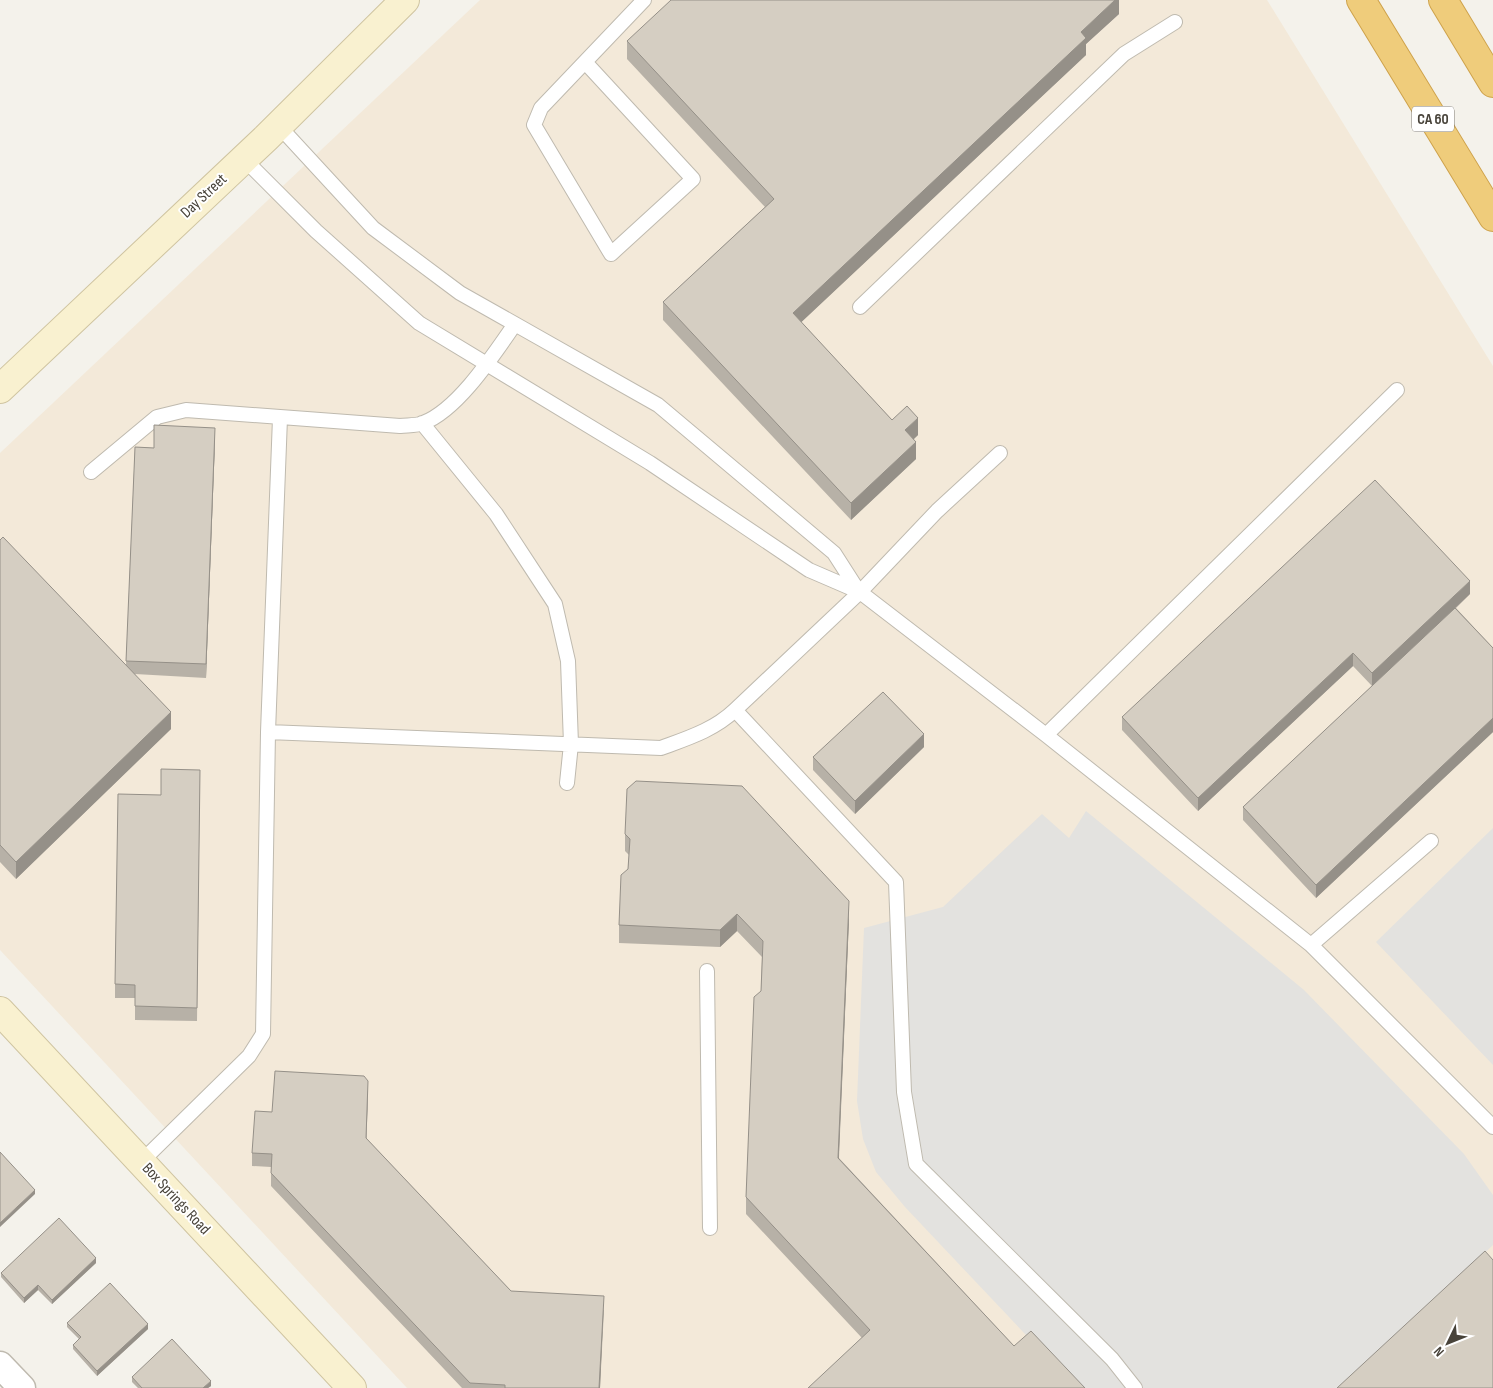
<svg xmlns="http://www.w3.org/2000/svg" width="1493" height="1388" viewBox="0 0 1493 1388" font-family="'Sofia Sans Condensed',sans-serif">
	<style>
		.commercial { fill: #f3e9d9 }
		.parking { fill: #e3e2df }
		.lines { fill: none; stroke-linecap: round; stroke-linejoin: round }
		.lane-casing { stroke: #bfbaaf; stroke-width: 16 }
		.street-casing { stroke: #bfbaaf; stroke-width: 29 }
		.secondary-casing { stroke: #cfc4a0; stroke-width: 30 }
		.highway-casing { stroke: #cea24b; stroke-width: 30 }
		.lane { stroke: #fff; stroke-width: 14 }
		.street { stroke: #fff; stroke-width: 26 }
		.secondary { stroke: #f9f1d0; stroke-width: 28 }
		.highway { stroke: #efcc7b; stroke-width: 28 }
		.wall { fill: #b7b1a7 }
		.shaded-wall { fill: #959088 }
		.building { fill: #d5cec2; stroke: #959088 }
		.labels { text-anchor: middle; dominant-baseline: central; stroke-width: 4; stroke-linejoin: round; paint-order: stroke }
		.shield { fill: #fff; stroke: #7f7b75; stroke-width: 1 }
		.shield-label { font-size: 15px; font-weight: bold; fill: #48433a }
		.street-label { font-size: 16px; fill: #48433a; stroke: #fff }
	</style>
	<rect width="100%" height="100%" fill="#f4f2eb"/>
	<!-- commercial -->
	<path class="commercial" d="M480 0H1267L1493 366V1388H407L0 950V453Z"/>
	<!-- parking -->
	<path class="parking" d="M1086 811 1304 990 1464 1154 1493 1195V1245L1343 1388H1076L905 1207 876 1172 863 1139 857 1101 864 928 943 907 1042 814 1069 838Z
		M1493 828V1065L1376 942Z"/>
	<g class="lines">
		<defs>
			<path id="lane" d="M585 62 693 179 611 254 534 125 541 108 644 0
				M278 125 373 228 460 293 658 405 834 553 859 592
				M243 158 316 231 419 323 650 463 809 570 860 592 1046 735 1311 945 1493 1127
				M860 307 1124 54 1175 22
				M422 423 496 514 555 604 568 661 571 744 567 783
				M91 472 157 417 186 410 400 426C407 425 416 426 423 423 458 410 494 354 515 324
				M735 710 896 882 904 1092 916 1164 1112 1359 1135 1388
				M268 732 661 748C688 738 714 730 735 710L860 592 937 511 1000 453
				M1046 735 1397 390
				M1311 945 1431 841
				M707 971 710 1228
				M141 1162 249 1056 263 1034 268 732 280 418"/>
			<path id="street" d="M0 1365 22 1388"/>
			<path id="secondary" d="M0 389 266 138 405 0
				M0 1011 352 1388"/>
			<path id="highway" d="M1361 0 1493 217
				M1443 0 1493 83"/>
		</defs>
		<!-- lane casing -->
		<use href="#lane" class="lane-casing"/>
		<!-- street casing -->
		<use href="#street" class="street-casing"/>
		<!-- secondary casing -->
		<use href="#secondary" class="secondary-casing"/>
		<!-- highway casing -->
		<use href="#highway" class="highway-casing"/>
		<!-- lane -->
		<use href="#lane" class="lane"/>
		<!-- street -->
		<use href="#street" class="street"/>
		<!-- secondary -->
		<use href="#secondary" class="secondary"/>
		<!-- highway -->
		<use href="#highway" class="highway"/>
	</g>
	<!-- wall -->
	<path class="wall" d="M1119 0V14L1086 44V55L801 322 892 420 918 435 914 439 916 459 851 520 663 320V302L765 207 627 59V41Z
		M215 441 206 678 135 674 171 729 16 879 0 862V540L126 665 135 447 154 448Z
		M1470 594 1456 608 1493 648V732L1316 898 1243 820V807L1372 686 1353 666 1198 811 1122 730V717Z
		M924 747 855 814 813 770V757Z
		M200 770 197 1021 135 1020V998H115V984L161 795Z
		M625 834 849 919 839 1158 1014 1346 1085 1388 862 1338 746 1214V1197L761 991 762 957 737 931 720 947 619 943V925L628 869 629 855 625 851Z
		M368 1094 366 1138 511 1291 604 1310 600 1388H462L271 1186V1167L252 1166V1153L272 1112Z
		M96 1263 52 1304 38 1290 24 1303 1 1277V1273Z
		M67 1323 148 1329 97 1376 73 1349V1345L79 1339 67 1327Z
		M132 1377 211 1386 208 1388H138L132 1382Z"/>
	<!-- shaded-wall -->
	<path class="shaded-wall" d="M1115 0H1119V14L1086 44V55L793 330V313L1081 32Z
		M918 418V435L905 447V430Z
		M215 428V441L206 678V664Z
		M916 442V459L851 520V503Z
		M1470 581V594L1372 686V673Z
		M1353 653V666L1198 811V798Z
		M171 712V729L16 879V862Z
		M1493 718V732L1316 898V885Z
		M924 734V747L855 814V801Z
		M849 901V919L838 1175V1158Z
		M737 914V931L720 947V930Z
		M368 1081V1094L366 1151V1138Z
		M35 1190V1194L0 1227V1223Z
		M96 1258V1263L52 1304V1300Z
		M38 1285V1290L24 1303V1298Z
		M604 1296 600 1388H599Z
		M148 1324V1329L97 1376V1371Z
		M211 1381V1386L208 1388H203Z"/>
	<!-- building -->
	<path class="building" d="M671 0H1115L1081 32 1086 38 793 313 892 420 907 406 918 418 905 430 916 442 851 503 663 302 774 199 627 41Z
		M154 425 215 428 206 664 126 661 135 447 154 448Z
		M1375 480 1470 581 1372 673 1353 653 1198 798 1122 717Z
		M3 537 171 712 16 862 0 845V540Z
		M1455 608 1493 648V718L1316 885 1243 807Z
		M883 692 924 734 855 801 813 757Z
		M161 769 200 770 197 1008 135 1006V985L115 984 118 794 161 795Z
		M636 781 742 786 849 901 838 1158 1014 1346 1031 1331 1085 1388H808L870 1330 746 1197 754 997 761 991 763 941 737 914 720 930 619 925 621 875 628 869 630 839 625 834 627 789Z
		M275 1071 364 1076 368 1081 366 1138 511 1291 604 1296 599 1388H505V1385L470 1383 271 1173 272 1154 252 1153 255 1111 272 1112Z
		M0 1152 35 1190 0 1223Z
		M59 1218 96 1258 52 1300 38 1285 24 1298 1 1273Z
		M1485 1251 1493 1260V1388H1337Z
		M110 1283 148 1324 97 1371 73 1345 81 1337 67 1323Z
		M172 1339 211 1381 203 1388H142L132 1377Z"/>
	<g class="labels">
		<!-- shield labels -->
		<rect class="shield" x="1412" y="106.5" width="42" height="25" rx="4"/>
		<g class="shield-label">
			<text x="1433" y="119">CA 60</text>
		</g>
		<!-- street labels -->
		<g class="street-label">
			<text transform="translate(204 196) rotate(-43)">Day Street</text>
			<text transform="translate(176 1199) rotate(47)">Box Springs Road</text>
		</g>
	</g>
	<!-- north arrow -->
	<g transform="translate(1448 1343) rotate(227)" stroke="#ffffff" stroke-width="4" paint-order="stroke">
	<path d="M0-4L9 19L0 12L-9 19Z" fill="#48433a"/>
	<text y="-8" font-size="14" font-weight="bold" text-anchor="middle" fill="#48433a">N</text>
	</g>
</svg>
